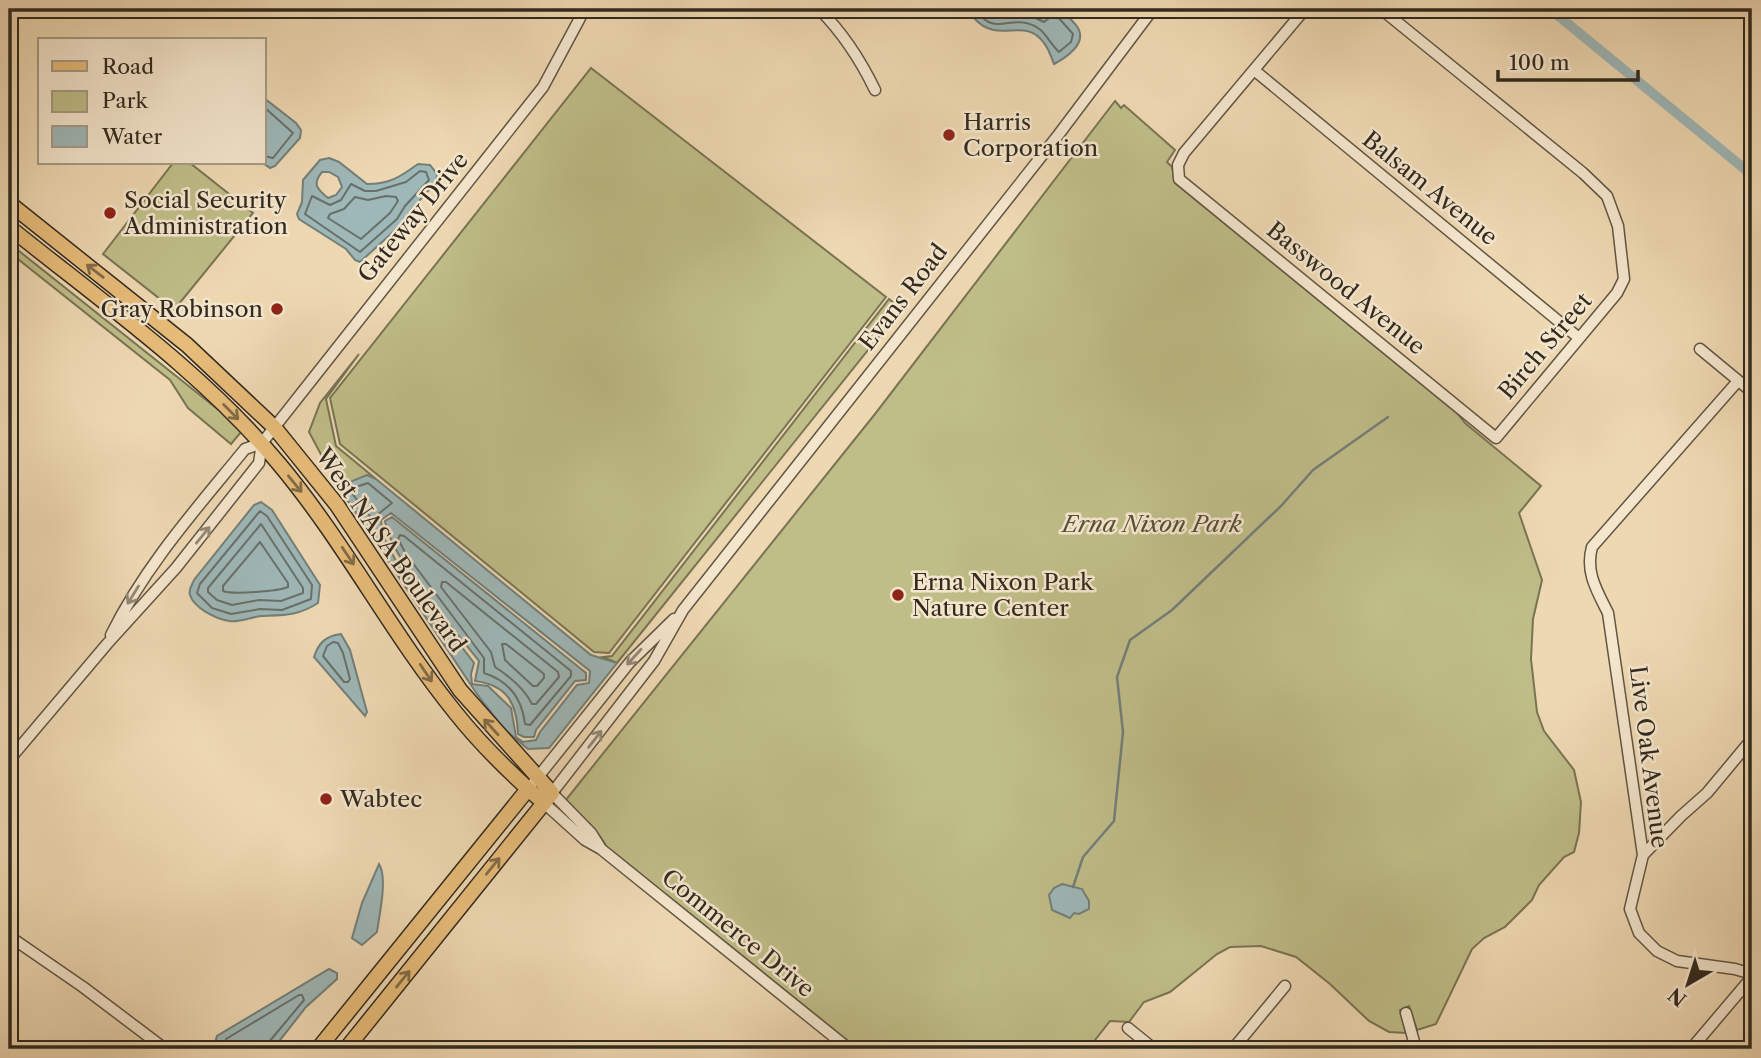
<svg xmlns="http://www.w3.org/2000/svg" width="1761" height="1058" viewBox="0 0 1761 1058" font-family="'Libre Caslon Text',serif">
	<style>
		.green { fill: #bfbd88; stroke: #787454; stroke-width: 2 }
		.water { fill: #9eb7b7; stroke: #737f7a; stroke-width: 2; fill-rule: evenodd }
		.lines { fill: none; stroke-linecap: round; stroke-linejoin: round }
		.shore { stroke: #68706b; stroke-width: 2 }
		.stream { stroke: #737f7a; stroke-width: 2.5 }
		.canal { stroke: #9eb7b7; stroke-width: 10 }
		.minor-casing { stroke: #615644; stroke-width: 13 }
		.major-casing { stroke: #322a1f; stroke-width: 17 }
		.minor { stroke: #f4e6cd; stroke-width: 10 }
		.major { stroke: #e7bc79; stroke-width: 14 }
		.oneway { stroke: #836c48 }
		.oneway2 { stroke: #938876 }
		.poi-dot { fill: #8f2418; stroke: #f4e6cd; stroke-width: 2.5 }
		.labels { text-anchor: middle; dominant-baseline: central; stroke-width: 5; stroke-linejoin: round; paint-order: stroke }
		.poi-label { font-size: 23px; fill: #322a1f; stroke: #f4e6cd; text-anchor: start }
		.street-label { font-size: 23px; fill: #322a1f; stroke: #f4e6cd }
		.park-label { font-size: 23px; font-style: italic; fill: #554f39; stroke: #f4e6cd }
	</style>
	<rect width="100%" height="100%" fill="#eed8b2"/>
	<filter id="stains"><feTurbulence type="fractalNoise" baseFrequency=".00286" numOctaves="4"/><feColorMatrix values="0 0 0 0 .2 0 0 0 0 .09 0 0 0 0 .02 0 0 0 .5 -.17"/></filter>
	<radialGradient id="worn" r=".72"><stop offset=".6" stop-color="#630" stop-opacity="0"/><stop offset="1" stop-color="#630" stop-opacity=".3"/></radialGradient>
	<!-- green -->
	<path class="green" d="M591 68 886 297 609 653 594 652 340 444 330 398Z
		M1115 101 1121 108 1124 105 1175 150 1167 162 1172 167 1175 183 1457 413 1465 423 1541 486 1519 513 1542 580 1533 619 1531 659 1537 712 1544 731 1574 770 1581 802 1579 833 1574 852 1564 857 1539 885 1532 900 1505 927 1484 938 1472 949 1436 1024 1417 1030 1409 1006 1400 1010 1406 1033 1389 1032 1369 1021 1330 984 1296 957 1261 946 1230 947 1217 954 1170 992 1144 1002 1129 1022 1110 1021 1088 1049H858L607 847 599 835 565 801 875 414Z
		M173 163H190L253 213 174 310 103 254Z
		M9 243 220 411 241 432 231 444 188 408 170 380 9 252Z
		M889 299 901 309 617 663 603 657 612 656Z
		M359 354 326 399 336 446 376 479 367 475 344 486 324 460 309 432 320 403Z"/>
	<!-- water -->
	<path class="water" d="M977 9H1060C1066 16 1076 22 1079 30 1085 45 1065 58 1054 64 1051 57 1049 49 1044 43 1024 15 999 46 974 18Z
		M264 98 296 123 301 130 300 138 275 166 270 168 263 163Z
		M329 158 339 162 367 184C390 184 400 177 418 164L430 165 437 174 436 182 411 210 403 223 360 262 355 260 346 249 299 219 297 214 302 202 303 180 320 160ZM322 172H329L338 177 342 187 336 195 328 198C317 189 312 184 322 172Z
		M367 475 376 479 591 655 617 663 549 748 528 749 504 729 477 694 340 489 347 483ZM391 513 590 671 589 683 577 685 540 732 536 740 523 742 516 737 511 708 488 686 472 684 471 674 474 663 396 561 383 536 381 520Z
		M261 502 272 510 320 585 318 603C298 616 284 615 261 616 251 617 239 623 229 621 216 619 194 608 190 595 188 590 192 585 194 580L254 505Z
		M392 517 586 673V680L575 681 536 730 534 737H524L518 734C517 703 507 685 475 681L479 661C453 628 391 559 385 521Z
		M341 634 350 650 367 712 365 716 314 657C319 642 326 636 341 634Z
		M379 864C388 878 379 916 377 932L362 945 352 938 362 903Z
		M1062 884 1082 889 1089 901V909L1079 914 1074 913 1070 918 1052 910 1049 895 1054 888Z
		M329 969 337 973V979L306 1007 273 1049H221L215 1043 217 1036Z"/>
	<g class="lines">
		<!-- shore -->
		<path class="shore" d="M983 9 982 17C995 31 1010 19 1026 23 1045 27 1047 41 1059 52L1071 42 1073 34 1057 16 1055 9
			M992 9V13L996 15 1027 14 1044 22 1048 19 1046 9
			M264 107 293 133 273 158 264 156
			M420 171 426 172 429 180 405 206 397 219 360 252 305 214 312 196 330 205 341 200 351 184 365 191H376L406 182Z
			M386 196 396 197 398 201 390 213 361 239 328 218 330 214 344 209 355 197 368 200Z
			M368 483 392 503 372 519 351 492 353 488Z
			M260 511 267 516 312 585 311 599 282 610 260 609 231 614 212 608 197 593 200 584Z
			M261 524 303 588V593L281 601 259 600 232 605 217 600 208 592V588Z
			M400 535 404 536 571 671V676L530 725 525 724C522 698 509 681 484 673V658L406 554 398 539Z
			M260 542 288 583V587C279 591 232 595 223 591V586Z
			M442 582H446L558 672 559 677 536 704H532C524 688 509 676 495 667L491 652 441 587Z
			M333 642 338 643 343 653 350 679 348 682H344L323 656 327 646Z
			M502 644H506L544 674V678L537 686H533L505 660Z
			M225 1049 226 1039 299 995H302L304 1000 269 1042 268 1049"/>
		<!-- stream -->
		<path class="stream" d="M1073 887 1083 857 1114 821 1123 732 1117 677 1130 640 1172 610 1281 506 1313 470 1388 417"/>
		<!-- canal -->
		<path class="canal" d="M1550 9 1752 175"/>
		<defs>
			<path id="minor" d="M819 9C842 32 861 61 875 90
				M1305 9 1184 153 1178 165 1179 179 1496 438 1617 293 1624 279 1618 226 1607 196 1583 173 1381 9
				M1254 70 1579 338
				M1700 349 1752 392
				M1738 381 1592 547C1585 572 1597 591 1608 613L1643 855 1630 909 1639 933 1657 951 1677 961 1735 969 1752 974
				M111 635C145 566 197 508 245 449L262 443
				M9 760 107 644 176 568 259 463 262 443 543 87 580 18 583 9
				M534 782 630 662 674 619
				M544 803 585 840 601 849 849 1049
				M601 849 591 833 552 793 654 661 683 610 1059 134 1153 9
				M1643 855 1681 816 1707 793 1752 739
				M9 936 83 987 165 1049
				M1406 1013 1416 1049
				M1128 1028 1154 1049
				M1233 1049 1285 986
				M1691 1049 1752 977"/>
			<path id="major" d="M9 203 187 345 274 427 337 505 460 690 552 793 346 1049
				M9 227C102 302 203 372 280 465 345 543 391 633 455 712 481 745 512 775 544 803
				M318 1049 528 789"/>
		</defs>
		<!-- minor casing -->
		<use href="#minor" class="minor-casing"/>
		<!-- major casing -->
		<use href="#major" class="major-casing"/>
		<!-- minor -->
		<use href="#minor" class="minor"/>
		<!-- major -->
		<use href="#major" class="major"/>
	</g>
	<!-- one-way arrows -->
	<defs><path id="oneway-shaft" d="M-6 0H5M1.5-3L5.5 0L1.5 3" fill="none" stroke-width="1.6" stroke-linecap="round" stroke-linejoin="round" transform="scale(1.75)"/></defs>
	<g class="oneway">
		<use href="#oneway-shaft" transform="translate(95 271) rotate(-142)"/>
		<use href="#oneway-shaft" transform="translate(231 412) rotate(45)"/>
		<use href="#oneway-shaft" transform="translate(295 484) rotate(51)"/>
		<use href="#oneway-shaft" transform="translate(348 556) rotate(56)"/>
		<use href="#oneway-shaft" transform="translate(426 673) rotate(56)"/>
		<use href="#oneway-shaft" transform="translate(491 727) rotate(-132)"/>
		<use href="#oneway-shaft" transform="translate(493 866) rotate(-51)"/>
		<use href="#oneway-shaft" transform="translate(403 979) rotate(-51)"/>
	</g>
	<g class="oneway2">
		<use href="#oneway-shaft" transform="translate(203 535) rotate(-51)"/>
		<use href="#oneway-shaft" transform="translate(133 595) rotate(122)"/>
		<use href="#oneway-shaft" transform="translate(634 657) rotate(132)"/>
		<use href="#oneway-shaft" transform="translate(595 739) rotate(-52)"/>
	</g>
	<!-- markers -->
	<g class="poi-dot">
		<circle cx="949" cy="135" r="7"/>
		<circle cx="110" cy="213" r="7"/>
		<circle cx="277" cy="309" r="7"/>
		<circle cx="898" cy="595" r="7"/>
		<circle cx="326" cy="799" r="7"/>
	</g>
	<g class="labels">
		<!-- poi labels -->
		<g class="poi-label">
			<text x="963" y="122">Harris<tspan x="963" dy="26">Corporation</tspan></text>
			<text x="124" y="200">Social Security<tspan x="124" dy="26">Administration</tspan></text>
			<text x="263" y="309" text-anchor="end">Gray Robinson</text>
			<text x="912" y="582">Erna Nixon Park<tspan x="912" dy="26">Nature Center</tspan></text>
			<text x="340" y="799">Wabtec</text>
		</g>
		<!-- street labels -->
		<g class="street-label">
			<text transform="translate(1430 188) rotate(39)">Balsam Avenue</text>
			<text transform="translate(413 217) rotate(-51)">Gateway Drive</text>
			<text transform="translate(1346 288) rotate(39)">Basswood Avenue</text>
			<text transform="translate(903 297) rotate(-52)">Evans Road</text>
			<text transform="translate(1545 346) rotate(-50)">Birch Street</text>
			<text transform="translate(391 550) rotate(55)">West NASA Boulevard</text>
			<text transform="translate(1649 757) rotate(83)">Live Oak Avenue</text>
			<text transform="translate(738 933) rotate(39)">Commerce Drive</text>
		</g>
		<!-- park labels -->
		<g class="park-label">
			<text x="1152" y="524">Erna Nixon Park</text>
		</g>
	</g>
	<!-- margin -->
	<rect width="1761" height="1058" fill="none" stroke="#eed8b2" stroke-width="35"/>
	<rect x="10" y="10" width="1740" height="1037" fill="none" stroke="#322a1f" stroke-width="3.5"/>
	<rect x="18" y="18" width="1726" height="1023" fill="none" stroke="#322a1f" stroke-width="2"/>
	<!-- legend -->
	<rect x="38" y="38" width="228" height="126" fill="#f4e6cd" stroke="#a69b87" stroke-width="2"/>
	<rect x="52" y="61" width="35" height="10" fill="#e7bc79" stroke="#a69b87" stroke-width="2"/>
	<text x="102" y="74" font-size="21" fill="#322a1f">Road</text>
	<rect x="52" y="91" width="35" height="21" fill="#bfbd88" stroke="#a69b87" stroke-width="2"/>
	<text x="102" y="108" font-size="21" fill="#322a1f">Park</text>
	<rect x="52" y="126" width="35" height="21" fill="#9eb7b7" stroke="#a69b87" stroke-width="2"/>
	<text x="102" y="144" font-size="21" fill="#322a1f">Water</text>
	<!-- north arrow -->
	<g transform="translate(1688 984) rotate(219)" stroke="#f4e6cd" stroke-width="5" paint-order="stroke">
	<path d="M0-5L12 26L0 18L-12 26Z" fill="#322a1f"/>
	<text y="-10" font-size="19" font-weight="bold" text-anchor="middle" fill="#322a1f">N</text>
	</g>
	<!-- scale -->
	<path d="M1498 70v10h140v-10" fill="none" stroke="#322a1f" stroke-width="3.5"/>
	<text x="1509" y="70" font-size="21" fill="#322a1f" stroke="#f4e6cd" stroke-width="5" paint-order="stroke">100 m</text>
	<rect width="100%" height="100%" filter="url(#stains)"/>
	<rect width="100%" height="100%" fill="url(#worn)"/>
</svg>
